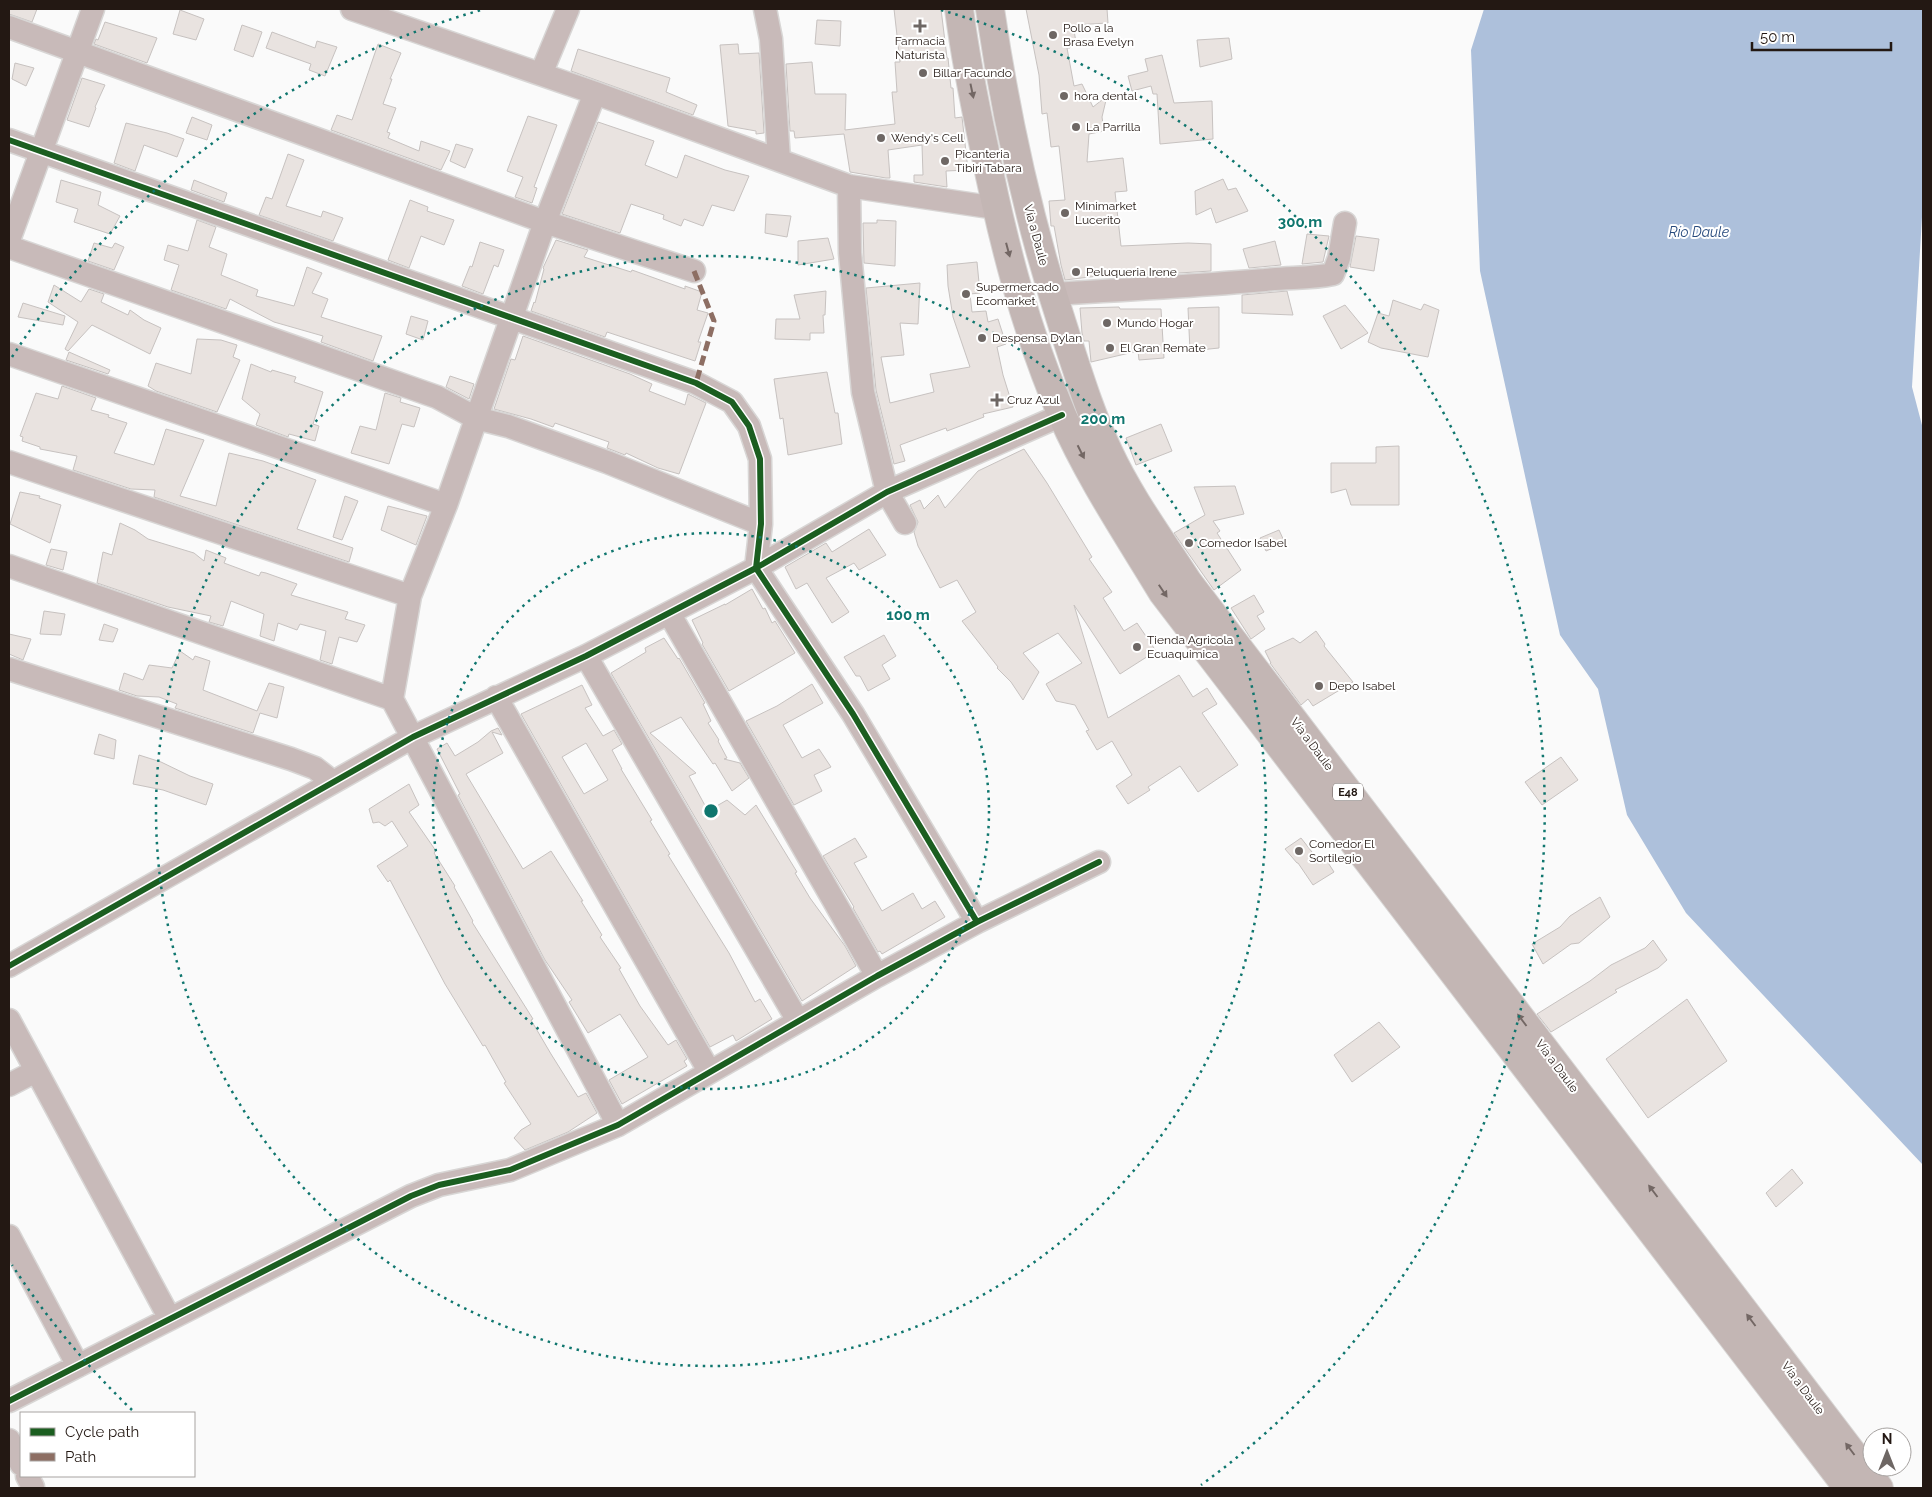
<svg xmlns="http://www.w3.org/2000/svg" width="1932" height="1497" viewBox="0 0 1932 1497" font-family="Raleway,sans-serif">
	<style>
		.water { fill: #adc0db }
		.building { fill: #e9e3e0; stroke: #c7c2c0; fill-rule: evenodd }
		.lines { fill: none; stroke-linecap: round; stroke-linejoin: round }
		.street-casing { stroke: #d8d6d5; stroke-width: 25 }
		.highway-casing { stroke: #d8d6d5; stroke-width: 30 }
		.street { stroke: #c8bab9; stroke-width: 22 }
		.highway { stroke: #c3b6b4; stroke-width: 28 }
		.quiet { stroke: #8d6e63; stroke-width: 5; stroke-dasharray: 10 5; stroke-linecap: butt }
		.cycleway-casing { stroke: #fff; stroke-width: 9 }
		.cycleway { stroke: #1b5e20; stroke-width: 6 }
		.oneway { fill: #736764 }
		.ring { fill: none; stroke: #0f766e; stroke-width: 2.5; stroke-dasharray: 2.5 5 }
		.poi-dot { fill: #6e6764; stroke: #fff; stroke-width: 2 }
		.labels { text-anchor: middle; dominant-baseline: central; stroke-width: 4; stroke-linejoin: round; paint-order: stroke }
		.shield { fill: #fff; stroke: #655d5a; stroke-width: 1 }
		.shield-label { font-size: 11px; font-weight: bold; fill: #231813 }
		.poi-label { font-size: 12px; fill: #231813; stroke: #fff; text-anchor: start }
		.street-label { font-size: 12px; fill: #231813; stroke: #fff }
		.water-label { font-size: 14px; font-style: italic; fill: #26497c; stroke: #fff }
		.centre { fill: #0f766e; stroke: #fff; stroke-width: 2.5 }
		.ring-label { font-size: 15px; text-anchor: middle; font-weight: bold; fill: #0f766e; stroke: #fff; stroke-width: 4; stroke-linejoin: round; paint-order: stroke }
	</style>
	<rect width="100%" height="100%" fill="#fafafa"/>
	<!-- water -->
	<path class="water" d="M1484 9H1923V200L1912 387 1923 429V1165L1686 913 1627 815 1598 689 1560 635 1480 271 1471 50Z"/>
	<!-- building -->
	<path class="building" d="M9 9H37L32 22 9 14Z
		M894 9H941L947 58H948L951 88H953L955 118 962 117 968 170 946 171 947 187 914 182V175H923L922 145 888 150 890 178H886L850 172 844 134 795 138 794 131H790L786 64 812 62 815 94H846L845 130 895 124 892 92H897L895 62H900Z
		M1026 9H1107L1108 23 1073 25 1076 42 1069 43 1070 48H1067L1074 86 1082 84 1093 107 1107 96 1102 117 1104 131 1089 134 1087 162 1123 158 1127 191 1115 192 1121 246 1188 243 1211 244V271L1114 277V274L1065 280 1061 265 1054 226H1051L1049 201 1065 200 1059 146 1051 147 1047 113 1042 114 1039 75Z
		M180 10 204 19 196 40 173 34Z
		M817 20 841 21 840 46 815 44Z
		M105 22 157 38 147 63 94 44 96 39 98 40Z
		M242 25 262 32 253 57 234 50Z
		M272 32 315 48 317 41 337 47 325 76 309 70 311 64 266 48Z
		M1229 38 1232 59 1200 67 1197 40Z
		M378 44 401 53 390 79H392L383 104 396 108 387 132 390 133 388 138 419 151 421 141 450 151 441 170 331 130 337 115 352 120Z
		M738 44 739 54 759 53 764 133 756 134V131L728 126 720 45Z
		M578 49 670 78 666 92 697 105 693 115 571 71Z
		M1162 55 1174 103 1212 101 1213 139 1160 144 1157 94H1153L1151 86 1132 91 1128 76 1148 71 1145 59Z
		M15 63 34 68 26 86 12 79Z
		M82 78 105 85 95 107 96 108 89 127 67 120Z
		M528 116 557 125 534 187 537 188 532 203 515 197 523 177 507 171Z
		M192 117 212 125 207 140 186 133Z
		M598 122 654 141 645 165 677 178 685 155 725 170 749 176 734 211 712 205 703 226 684 219 681 226 663 219 664 215 631 204 620 233 562 214Z
		M126 123 167 133 184 139 177 157 144 145 135 171 114 163Z
		M456 144 473 149 465 168 450 161Z
		M288 154 304 160 286 206 321 217 323 211 343 218 333 241 259 215 266 197 272 199Z
		M1223 179 1228 190 1236 188 1248 211 1216 223 1211 208 1196 215 1195 191Z
		M61 180 101 192 98 205 120 216 110 234 74 222 78 209 56 202Z
		M194 180 227 193 224 202 191 190Z
		M410 200 428 207 427 211 454 220 444 245 421 236 409 268 388 260Z
		M766 214 791 216 787 237 765 233Z
		M197 220 216 227 209 247 227 254 221 275 258 290 256 296 294 306 307 267 322 273 312 293 328 299 321 317 382 336 373 361 321 342 323 336 274 322 230 299 226 309 171 290 179 265 164 260 168 245 188 251Z
		M877 220 896 221 895 266 864 263 863 223H877Z
		M1307 234 1329 236 1323 262 1302 264Z
		M1356 236 1379 239 1374 271 1350 267Z
		M828 238 834 259 798 265V241Z
		M556 240 588 250 584 257 631 272 632 270 685 289V286L702 292 697 310 708 313 698 342H701L695 361 607 332 605 337 531 311 534 302 535 303 544 269 543 268Z
		M1275 241 1281 265 1249 268 1243 249Z
		M480 242 504 250 498 267 494 265 483 294 462 286 470 266 472 267Z
		M94 243 112 248 115 243 124 247 114 270 88 261Z
		M977 262 980 293 970 294 972 312 986 311 988 322 998 319 1006 344 997 347 1003 375 1013 407 983 414 984 417 947 431 946 428 900 445 905 461 894 464 876 390 866 288 920 283 918 324 900 323 904 355 881 357 890 403 934 392 930 374 970 367 953 317 948 286 947 265Z
		M54 285 81 302 89 289 104 294 101 302 128 315 130 310 144 320 161 328 150 354 92 325 68 351 65 349 78 322 48 302Z
		M826 291 825 315H823L824 333H810V340L775 339 776 319H800L794 295Z
		M1287 291 1293 315 1242 313V295Z
		M1393 300 1421 310 1424 304 1439 310 1428 357 1381 348 1368 342 1378 313 1389 316Z
		M23 303 65 316 63 325 18 317Z
		M1345 305 1368 333 1341 349 1323 316Z
		M1119 307 1120 309H1161L1164 358 1139 360 1138 351 1091 362 1089 341H1084L1082 333 1080 308Z
		M1219 307V348L1190 351 1188 308Z
		M411 316 428 321 423 340 406 334Z
		M523 336 630 374 652 384 649 391 685 405 688 394 706 403 679 474 658 468 626 453 625 455 607 448 609 442 555 423 553 427 531 419 494 409 511 359 515 360Z
		M197 339 221 340 237 345 233 357 240 360 217 412 156 391 148 386 156 363 191 374Z
		M69 352 110 370 108 374 66 360Z
		M251 364 271 372 272 370 296 377 294 382 323 392 313 424 319 426 315 441 289 434 288 437 256 425 260 414 242 399Z
		M827 372 835 413H838L842 444 788 455 783 418 780 419 774 379Z
		M450 376 474 384 469 399 446 387Z
		M62 386 96 398 91 410 109 415 108 417 127 423 114 453 154 465 166 429 204 440 180 496 216 506 229 453 263 461 316 480 297 529 353 548 349 562 154 497 155 490 131 489 73 470 77 456 40 449V447L22 441 23 437 20 436 36 393 58 399Z
		M385 393 401 398 400 402 420 408 414 427 402 424 389 464 351 453 360 426 376 430Z
		M1161 424 1172 451 1136 465 1126 438Z
		M1399 446V505H1351L1346 489 1331 493V463H1376V447Z
		M1024 449 1047 483 1092 557 1089 559 1112 592 1103 598 1124 631 1137 623 1156 651 1120 674 1074 605 1108 718 1179 675 1193 697 1207 688 1217 704 1202 713 1238 765 1198 792 1180 766 1148 787 1150 790 1128 804 1116 786 1132 775 1112 741 1097 750 1086 731 1089 730 1075 705 1056 701 1046 684 1082 663 1058 633 1023 653 1039 672 1023 700 1011 682 997 668 998 667 962 621 976 612 957 580 940 588 918 546 914 532 918 522 910 505 920 500 924 509 938 495 945 508 978 471Z
		M1235 486 1244 514 1213 521 1220 531 1217 533 1241 570 1214 590 1174 533 1205 515 1194 487Z
		M20 492 40 496 39 498 61 505 50 543 10 524Z
		M345 496 358 501 342 540 333 537Z
		M388 506 427 516 416 545 381 530Z
		M120 523 135 530 148 539 194 553 204 561 206 550 226 558 224 563 259 576 261 572 266 573 297 584 291 595 348 612 345 619 365 625 357 642 339 637 332 664 320 660 326 631 300 624 297 630 278 623 274 641 260 636 264 614 231 601 223 626 209 622 211 616 168 607 97 583 103 552 112 555Z
		M869 529 886 555 859 570 854 563 826 578 849 612 832 623 807 583 796 589 785 567 826 543 832 552Z
		M1279 530 1285 543 1266 551 1260 538Z
		M51 549 67 552 63 570 46 565Z
		M752 589 763 609 765 608 772 623 775 621 795 653 729 691 702 644 703 643 692 620 725 604V605Z
		M1254 595 1264 612 1257 616 1265 629 1251 639 1231 608Z
		M44 611 65 614 61 635 40 634Z
		M104 624 118 629 113 642 99 640Z
		M1316 631 1325 644 1324 646 1353 682 1313 706 1308 699 1301 705 1270 663H1271L1265 651 1293 638 1300 643Z
		M9 634 31 639 23 660 9 654Z
		M884 635 896 656 882 665 890 679 868 691 860 676H856L844 657Z
		M664 638 678 659 679 658 705 703 703 704 711 721 708 723 719 740 718 741 727 758 724 759 740 763 749 778 732 791 715 763 713 764 681 717 650 733 696 773 689 776 708 811 727 800 745 815 756 805 797 872 795 873 810 898 845 946 856 966 802 1001 611 673 646 652 645 648Z
		M180 651 193 660 195 656 210 661 203 690 257 711 269 683 284 687 277 718 260 713 253 733 175 708 177 704 159 697 137 696 119 690 124 673 143 680 149 665 172 668Z
		M812 684 823 703 783 725 802 758 819 749 831 767 814 775 822 791 794 805 746 721 777 706Z
		M582 685 592 705 585 708 603 736 614 730 622 744 612 750 622 769H621L652 820 650 821 670 854 668 855 729 953 755 1002 760 999 772 1019 736 1041 733 1035 710 1047 521 714ZM586 743 608 780 584 794 562 757Z
		M498 728 502 735 492 732 503 753 466 774 523 869 551 851 583 901H581L602 935 600 937 621 968 619 969 640 1006 668 1045 676 1040 687 1059 684 1061 687 1066 622 1104 609 1080 648 1057 620 1014 588 1033 569 1002 572 1000 545 960 458 795 460 794 437 749 447 743 455 756 478 742 491 731Z
		M99 734 116 740 114 759 94 754Z
		M139 755 161 762 190 776 213 784 206 805 163 790 133 784Z
		M1561 757 1578 780 1542 805 1525 782Z
		M409 784 419 805 409 812 436 851 434 853 455 886 454 887 473 921 472 922 533 1019 531 1020 551 1054 578 1097 586 1093 597 1113 568 1132 525 1150 514 1138 521 1130 531 1124 504 1083 506 1082 485 1045 483 1046 445 984 390 880 388 882 377 866 408 846 392 821 385 826 379 822 373 823 369 809Z
		M855 838 867 857 854 863 882 911 913 893 922 909 935 901 945 917 882 954 880 951 878 952 853 908 854 907 823 856Z
		M1301 838 1319 861 1325 858 1334 872 1313 885 1298 863H1297L1285 849Z
		M1600 897 1610 917 1579 943 1571 944 1543 964 1532 944 1560 927 1570 916Z
		M1653 940 1667 960 1658 968 1615 990 1617 992 1551 1032 1537 1014 1590 981 1611 965 1645 948Z
		M1687 999 1727 1061 1648 1118 1606 1059Z
		M1379 1022 1400 1047 1352 1082 1334 1055Z
		M1792 1169 1803 1183 1776 1207 1766 1193Z"/>
	<g class="lines">
		<defs>
			<path id="street" d="M352 9 595 93 849 186 996 208
				M765 9 771 39 779 160
				M9 27 545 222 694 271
				M541 74 568 9
				M595 93 545 222 446 505 410 596 392 699 618 1125
				M9 140 696 383 732 402 749 426 760 459 761 524 756 568 853 714 977 922
				M849 186 850 253 863 392 887 492 905 523
				M9 240 93 9
				M9 247 437 397 476 418 508 426 607 462 761 524
				M1052 294C1123 290 1194 286 1265 280 1288 277 1310 279 1333 274L1339 258 1345 223
				M9 354 446 505
				M9 462 410 596
				M9 566 392 699
				M669 613 877 976
				M586 656 798 1021
				M9 669 291 759 315 768 333 782
				M496 697 709 1071
				M9 966 413 737 586 656 669 613 756 568 887 492 1062 415
				M9 1020 170 1319
				M9 1085 36 1071
				M9 1236 78 1366
				M9 1401 411 1196 439 1185 510 1170 618 1125 877 976 977 922 1099 862
				M9 1440 21 1464
				M27 1476 33 1487"/>
			<path id="highway" d="M959 9C965 55 974 101 984 147 1002 238 1025 329 1062 415 1089 477 1128 535 1163 593L1848 1488
				M990 9C1006 119 1031 230 1066 336 1079 376 1091 415 1109 453 1130 498 1161 540 1188 582L1879 1488"/>
		</defs>
		<!-- street casing -->
		<use href="#street" class="street-casing"/>
		<!-- highway casing -->
		<use href="#highway" class="highway-casing"/>
		<!-- street -->
		<use href="#street" class="street"/>
		<!-- highway -->
		<use href="#highway" class="highway"/>
		<!-- quiet -->
		<path class="quiet" d="M694 271 714 321 696 383"/>
		<defs>
			<path id="cycleway" d="M9 140 696 383 732 402 749 426 760 459 761 524 756 568 853 714 977 922
				M9 966 413 737 586 656 669 613 756 568 887 492 1062 415
				M9 1401 411 1196 439 1185 510 1170 618 1125 877 976 977 922 1099 862"/>
		</defs>
		<!-- cycleway casing -->
		<use href="#cycleway" class="cycleway-casing"/>
		<!-- cycleway -->
		<use href="#cycleway" class="cycleway"/>
	</g>
	<!-- one-way arrows -->
	<defs><path id="oneway-solid" d="M-6-.8H1V-3.2L6.5 0L1 3.2V.8H-6Z" transform="scale(1.25)"/></defs>
	<g class="oneway">
		<use href="#oneway-solid" transform="translate(972 91) rotate(78)"/>
		<use href="#oneway-solid" transform="translate(1008 250) rotate(75)"/>
		<use href="#oneway-solid" transform="translate(1081 452) rotate(63)"/>
		<use href="#oneway-solid" transform="translate(1163 591) rotate(56)"/>
		<use href="#oneway-solid" transform="translate(1522 1020) rotate(-127)"/>
		<use href="#oneway-solid" transform="translate(1653 1191) rotate(-127)"/>
		<use href="#oneway-solid" transform="translate(1751 1320) rotate(-127)"/>
		<use href="#oneway-solid" transform="translate(1850 1449) rotate(-127)"/>
	</g>
	<!-- distance rings -->
	<g class="ring">
		<circle cx="711" cy="811" r="278"/>
		<circle cx="711" cy="811" r="555"/>
		<path d="M132 1410A833 833 0 0 1 12 1265M12 357A833 833 0 0 1 481 10M941 10A833 833 0 0 1 1201 1485"/>
	</g>
	<!-- markers -->
	<g class="poi-dot">
		<path d="M917.5 18.5h5v5h5v5h-5v5h-5v-5h-5v-5h5z"/>
		<circle cx="1053" cy="35" r="5"/>
		<circle cx="923" cy="73" r="5"/>
		<circle cx="1064" cy="96" r="5"/>
		<circle cx="1076" cy="127" r="5"/>
		<circle cx="881" cy="138" r="5"/>
		<circle cx="945" cy="161" r="5"/>
		<circle cx="1065" cy="213" r="5"/>
		<circle cx="1076" cy="272" r="5"/>
		<circle cx="966" cy="294" r="5"/>
		<circle cx="1107" cy="323" r="5"/>
		<circle cx="982" cy="338" r="5"/>
		<circle cx="1110" cy="348" r="5"/>
		<path d="M994.5 392.5h5v5h5v5h-5v5h-5v-5h-5v-5h5z"/>
		<circle cx="1189" cy="543" r="5"/>
		<circle cx="1137" cy="647" r="5"/>
		<circle cx="1319" cy="686" r="5"/>
		<circle cx="1299" cy="851" r="5"/>
	</g>
	<g class="labels">
		<!-- shield labels -->
		<rect class="shield" x="1333" y="783.5" width="30" height="17" rx="4"/>
		<g class="shield-label">
			<text x="1348" y="792">E48</text>
		</g>
		<!-- poi labels -->
		<g class="poi-label">
			<text x="1063" y="28">Pollo a la<tspan x="1063" dy="14">Brasa Evelyn</tspan></text>
			<text x="920" y="41" text-anchor="middle">Farmacia<tspan x="920" dy="14">Naturista</tspan></text>
			<text x="933" y="73">Billar Facundo</text>
			<text x="1074" y="96">hora dental</text>
			<text x="1086" y="127">La Parrilla</text>
			<text x="891" y="138">Wendy's Cell</text>
			<text x="955" y="154">Picanteria<tspan x="955" dy="14">Tibiri Tabara</tspan></text>
			<text x="1075" y="206">Minimarket<tspan x="1075" dy="14">Lucerito</tspan></text>
			<text x="1086" y="272">Peluqueria Irene</text>
			<text x="976" y="287">Supermercado<tspan x="976" dy="14">Ecomarket</tspan></text>
			<text x="1117" y="323">Mundo Hogar</text>
			<text x="992" y="338">Despensa Dylan</text>
			<text x="1120" y="348">El Gran Remate</text>
			<text x="1007" y="400">Cruz Azul</text>
			<text x="1199" y="543">Comedor Isabel</text>
			<text x="1147" y="640">Tienda Agricola<tspan x="1147" dy="14">Ecuaquimica</tspan></text>
			<text x="1329" y="686">Depo Isabel</text>
			<text x="1309" y="844">Comedor El<tspan x="1309" dy="14">Sortilegio</tspan></text>
		</g>
		<!-- street labels -->
		<g class="street-label">
			<text transform="translate(1036 235) rotate(75)">Vía a Daule</text>
			<text transform="translate(1312 744) rotate(53)">Vía a Daule</text>
			<text transform="translate(1557 1066) rotate(53)">Vía a Daule</text>
			<text transform="translate(1803 1388) rotate(53)">Vía a Daule</text>
		</g>
		<!-- water labels -->
		<g class="water-label">
			<text x="1699" y="232">Río Daule</text>
		</g>
	</g>
	<circle cx="711" cy="811" r="8" class="centre"/>
	<g class="ring-label">
		<text x="1300" y="227">300 m</text>
		<text x="1103" y="424">200 m</text>
		<text x="908" y="620">100 m</text>
	</g>
	<!-- border -->
	<rect width="1932" height="1497" fill="none" stroke="#231813" stroke-width="20"/>
	<!-- legend -->
	<rect x="20" y="1412" width="175" height="65" fill="#ffffff" stroke="#a7a3a1"/>
	<rect x="30" y="1428" width="25" height="8" fill="#1b5e20" stroke="#a7a3a1"/>
	<text x="65" y="1437" font-size="15" fill="#231813">Cycle path</text>
	<rect x="30" y="1453" width="25" height="8" fill="#8d6e63" stroke="#a7a3a1"/>
	<text x="65" y="1462" font-size="15" fill="#231813">Path</text>
	<!-- north arrow -->
	<g transform="translate(1887 1452)"><circle r="24" fill="#ffffff" stroke="#a7a3a1"/>
	<path d="M0-4L9 19L0 12L-9 19Z" fill="#6e6764"/>
	<text y="-8" font-size="14" font-weight="bold" text-anchor="middle" fill="#231813">N</text>
	</g>
	<!-- scale -->
	<path d="M1752 42v8h139v-8" fill="none" stroke="#231813" stroke-width="2.5"/>
	<text x="1760" y="42" font-size="15" fill="#231813" stroke="#ffffff" stroke-width="4" paint-order="stroke">50 m</text>
</svg>
